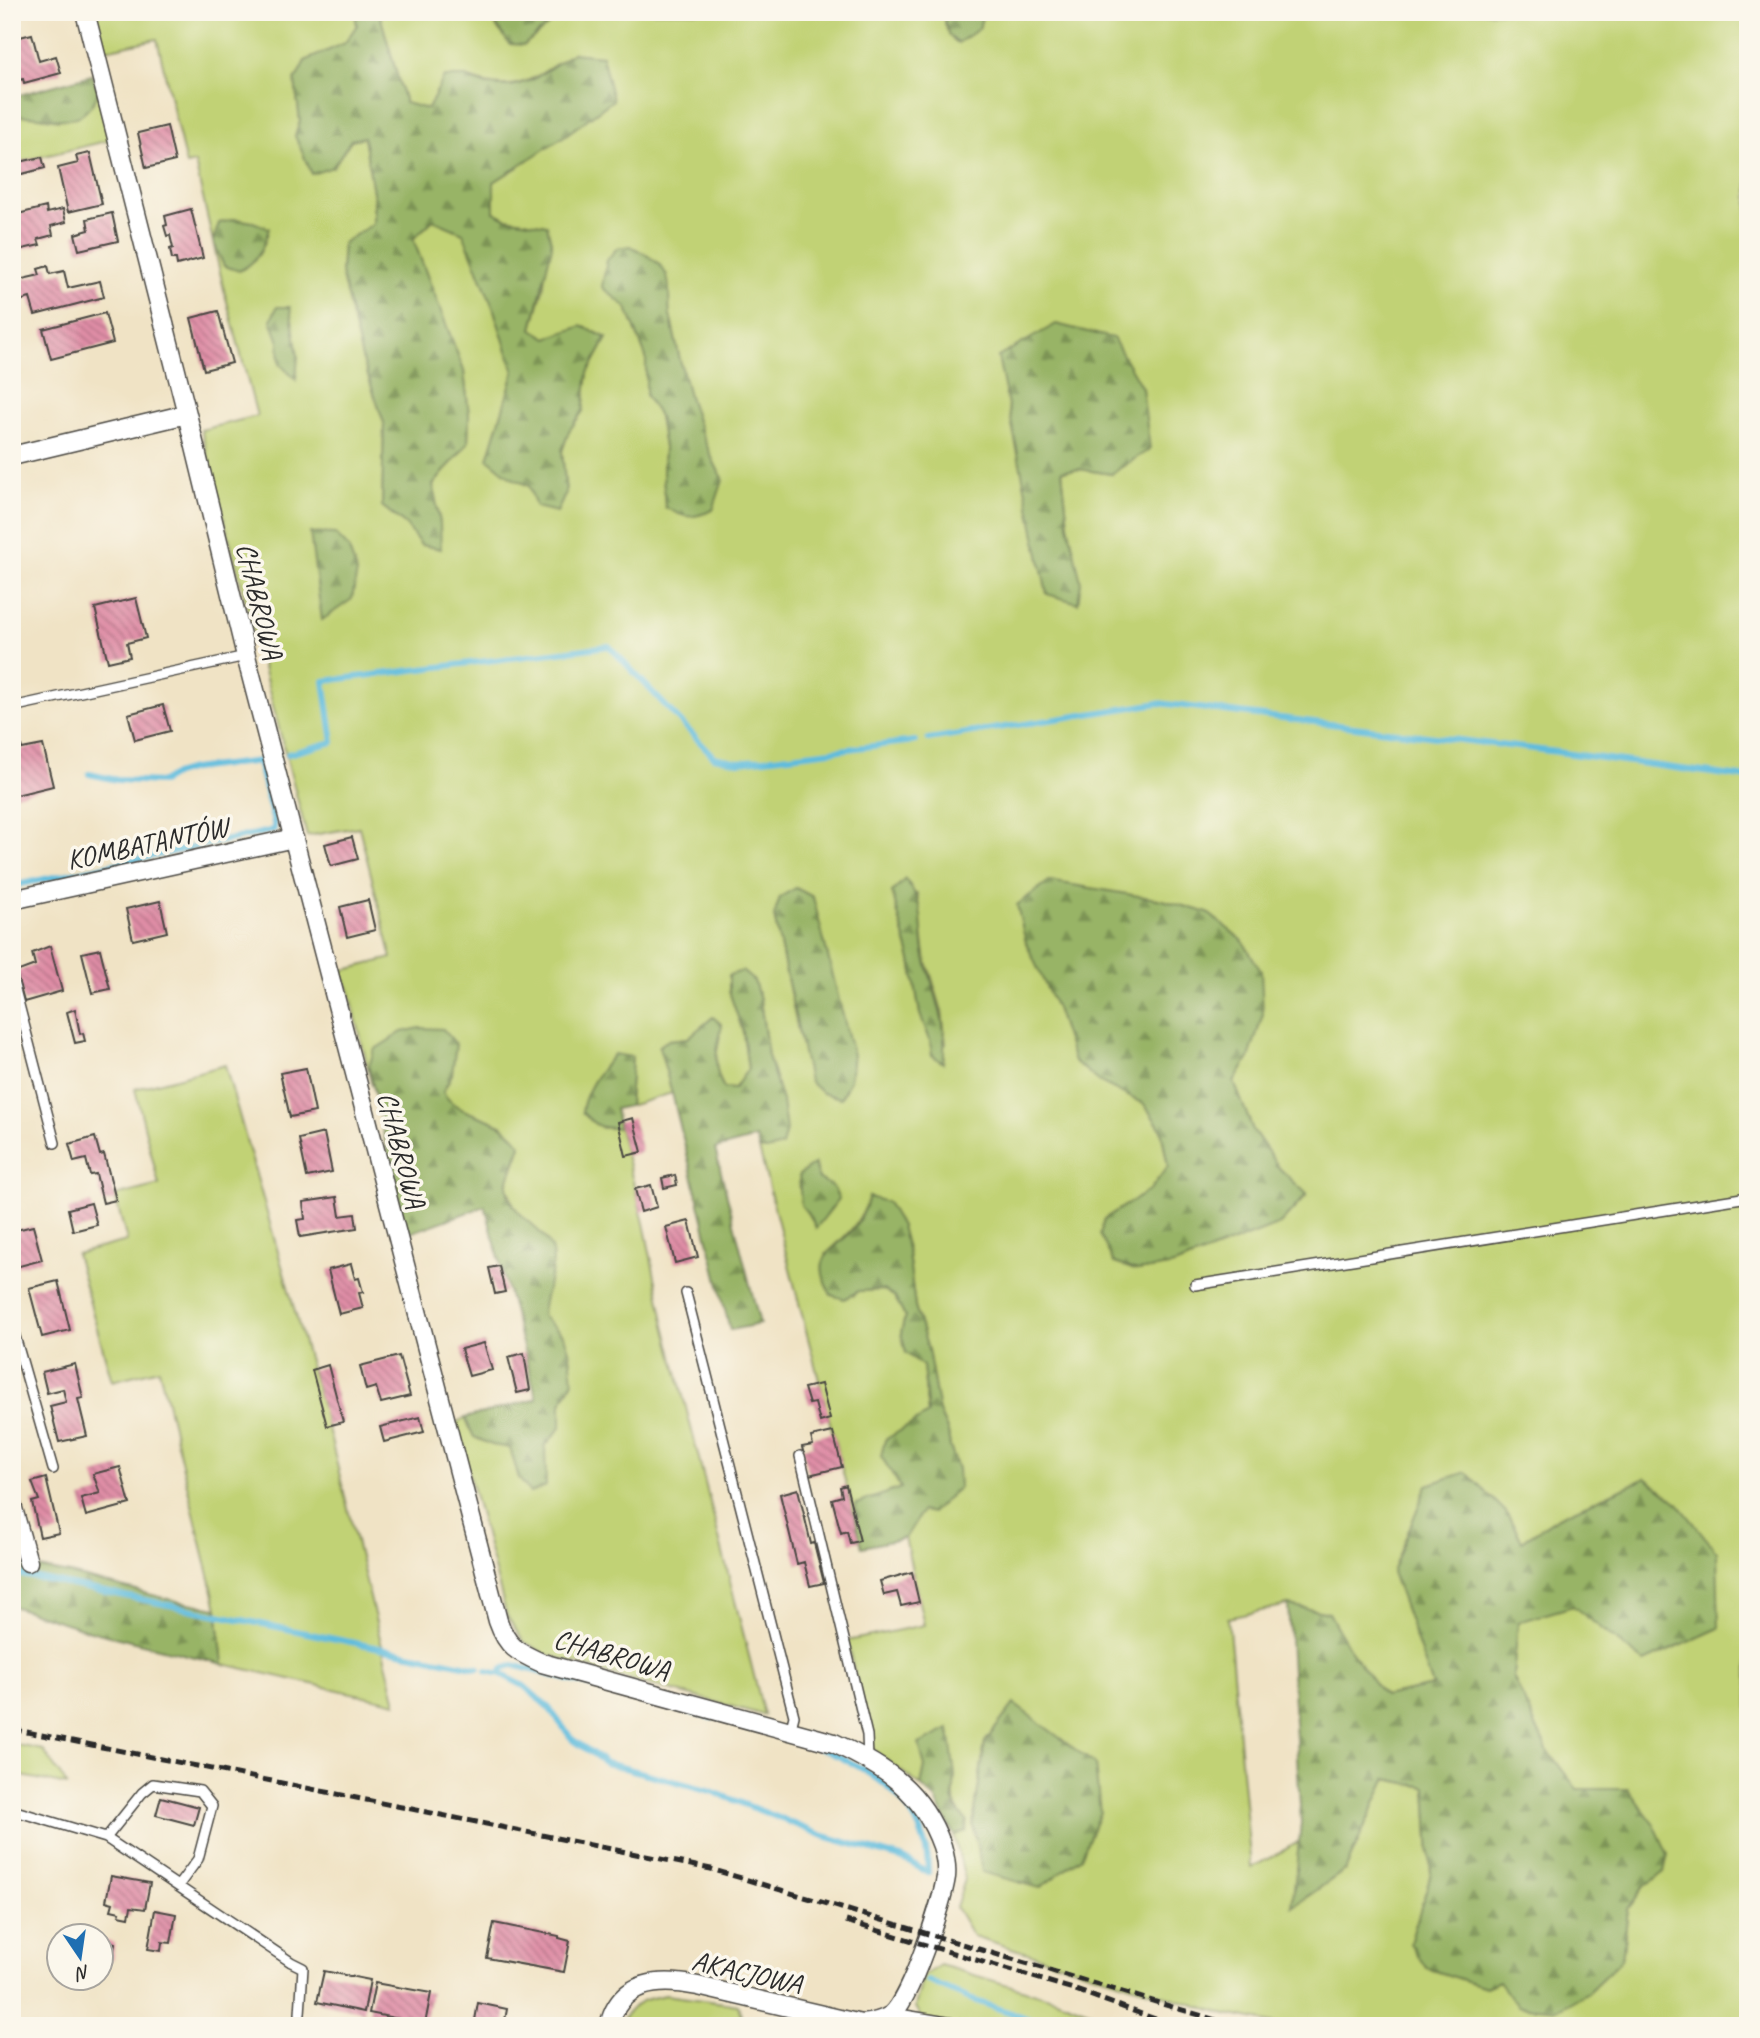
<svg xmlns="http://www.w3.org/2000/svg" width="1760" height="2038" viewBox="0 0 1760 2038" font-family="Caveat,sans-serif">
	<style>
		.grass { fill: #c1d275; stroke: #767e50; stroke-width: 2; fill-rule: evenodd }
		.forest { fill: url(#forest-firs); stroke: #627048; stroke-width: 2 }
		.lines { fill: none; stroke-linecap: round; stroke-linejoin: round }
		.stream { stroke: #5fbcdd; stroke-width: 6 }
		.building { fill: url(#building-back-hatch) }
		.service-casing { stroke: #494742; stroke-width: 12 }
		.minor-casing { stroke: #494742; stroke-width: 21 }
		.service { stroke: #fff; stroke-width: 9 }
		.minor { stroke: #fff; stroke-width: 18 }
		.rail { stroke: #2b2b2b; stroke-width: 5; stroke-dasharray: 10 5; stroke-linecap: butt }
		.labels { text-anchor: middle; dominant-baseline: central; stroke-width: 7; stroke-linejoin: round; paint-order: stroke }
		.street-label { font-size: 28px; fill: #2b2b2b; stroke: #fbf7ec }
	</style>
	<defs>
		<pattern id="forest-firs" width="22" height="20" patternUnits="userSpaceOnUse" patternTransform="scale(1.75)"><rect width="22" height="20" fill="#98b466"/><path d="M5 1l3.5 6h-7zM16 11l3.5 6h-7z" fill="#7c9354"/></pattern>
		<pattern id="building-back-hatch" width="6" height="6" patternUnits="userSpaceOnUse" patternTransform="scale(1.75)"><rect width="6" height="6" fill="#df8da6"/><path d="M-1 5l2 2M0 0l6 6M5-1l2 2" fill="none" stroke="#b57387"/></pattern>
	</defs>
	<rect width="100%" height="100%" fill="#fbf7ec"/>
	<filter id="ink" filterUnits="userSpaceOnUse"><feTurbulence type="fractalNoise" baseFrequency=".0143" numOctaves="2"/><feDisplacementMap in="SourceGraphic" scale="14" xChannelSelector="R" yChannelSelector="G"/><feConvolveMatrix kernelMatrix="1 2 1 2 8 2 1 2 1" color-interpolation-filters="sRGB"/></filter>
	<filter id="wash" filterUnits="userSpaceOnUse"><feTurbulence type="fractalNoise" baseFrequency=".00686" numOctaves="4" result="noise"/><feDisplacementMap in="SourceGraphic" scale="28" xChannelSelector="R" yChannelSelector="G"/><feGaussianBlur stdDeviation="1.57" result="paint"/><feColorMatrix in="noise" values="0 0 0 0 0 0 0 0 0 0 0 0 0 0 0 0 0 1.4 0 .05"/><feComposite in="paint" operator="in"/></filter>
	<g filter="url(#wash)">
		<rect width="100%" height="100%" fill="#f0e3c5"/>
		<!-- grass -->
		<path class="grass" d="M95 12H355L357 25 345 43 305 61 295 81 300 121 295 136 333 167 351 140 364 137 374 198 373 224 343 243 341 272 362 358 384 423 382 506 406 525 421 545 440 523 433 485 468 443 469 415 464 371 413 239 433 220 463 232 493 307 514 372 503 412 510 477 529 486 566 493 562 451 569 431 583 411 588 373 607 338 583 326 547 338 532 329 544 285 547 225 506 218 494 212V182L518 167 573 53C532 80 516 96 466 77L436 92 428 110 405 103 379 12H488L499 31 524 45 564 12H942L949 36 979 29 983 12H1748V2026H1286L1218 2012 973 1936 956 1907 965 1879 954 1835 966 1831 967 1822C951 1804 953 1798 955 1775L925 1767 921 1786 873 1750 847 1641 924 1625 905 1538 922 1511 958 1469 950 1447 948 1432 939 1412 928 1350 915 1306 908 1253 869 1197C862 1222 845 1237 826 1254L853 1296 859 1291 884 1290 895 1297 905 1317 901 1333 906 1352 923 1366 928 1414 886 1440 893 1473 901 1488 857 1504 856 1523 759 1149 767 1150 782 1101 768 1056 760 1000 754 981 729 991 743 1032 748 1069 734 1089 724 1088C711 1066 717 1049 722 1025L713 1017 688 1038 669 1040 659 1046 672 1093 629 1106 632 1057C612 1072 585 1086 582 1112L602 1128H619L644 1223 664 1321 764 1715 606 1673 546 1654 523 1641 507 1616 455 1423 465 1418 474 1437 492 1445 510 1447 519 1478 544 1463 545 1446 561 1427V1404L573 1381 564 1336 542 1316V1307L550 1275 537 1230 526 1222 514 1206 507 1186 521 1146 502 1125 450 1105 443 1092 452 1074 369 1067 372 1086 350 992 341 971 392 958 359 827 307 836 201 430 257 416 225 294 195 163 186 165 157 39 105 50ZM235 219 253 222 224 266 213 242 219 223ZM667 275 669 310 689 402 706 447 723 480 665 507 663 472 664 448 659 416 646 396V357L627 308ZM998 357 1111 474 1079 469 1062 471 1068 524ZM892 892 917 894 925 955 942 1011 946 1044 932 1055 930 1040 920 1014 911 960ZM774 916 822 1093 798 1031ZM1056 1008 1249 1058 1234 1082 1253 1130 1280 1169 1307 1195 1280 1224 1174 1265 1138 1271 1104 1219 1150 1190 1168 1166 1161 1129 1144 1104 1074 1061ZM815 1165 818 1178 833 1187 816 1227 812 1219 801 1205V1192ZM1506 1512 1522 1541 1560 1516 1573 1606 1518 1622 1513 1677 1547 1750 1576 1789 1664 1872 1643 1888 1628 1909 1622 1959 1588 1992 1499 1981 1486 1987 1426 1968 1411 1943 1431 1874 1426 1787 1386 1779 1345 1870 1293 1907 1299 1842 1251 1868 1228 1618 1288 1605 1329 1613 1346 1644 1384 1696 1433 1686 1393 1572ZM1014 1705 973 1825 985 1742Z
			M99 91 110 140 12 164V116H33L59 120Z
			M225 1065 328 1428 396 1703 223 1664 217 1608 159 1369 112 1381 76 1254 127 1241 115 1196 159 1185 135 1089Z
			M12 1744 43 1750 67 1785 12 1774Z
			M940 1965 1056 1999 1127 2026H926L915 2007 923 1976Z
			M666 1995 738 2005 744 2026H619C631 2003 642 1999 666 1995Z"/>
		<!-- forest -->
		<path class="forest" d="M355 12H379L405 103 428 109 444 77H466L487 85 511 86 532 80 573 53 602 56 613 100 566 135 494 182V212L506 218 547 225 552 246 532 329 547 338 582 326 607 338 588 373 583 411 569 431 562 451 566 493 557 512 536 507 529 486 510 477 488 459 514 372 493 307 463 233 433 220 413 239 464 371 469 415 468 443 433 485 440 523 441 549 421 545 406 525 382 506 384 423 362 358 341 272 343 243 373 224 374 198 364 137 351 140 333 167 312 174 295 136 300 121 295 81 305 61 345 43 357 25Z
			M488 12H564L524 45 509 44Z
			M942 12H983L979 29 958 43 949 36Z
			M92 75 99 91C81 137 49 112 12 116V97Z
			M235 219 253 222 269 228C264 248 258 262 239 271L224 266 213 241 219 223Z
			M631 246C643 253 663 262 667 277 671 288 668 303 670 315 683 376 693 424 723 480L713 510C692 519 685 519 665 507L663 472 664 447 659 416 646 396V357L627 308 602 287 607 260 617 248Z
			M277 307H290L298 356 296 380 280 364 279 342 271 320Z
			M1056 324 1113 338 1142 388 1150 449 1111 474 1079 469 1062 471 1068 524 1081 582 1078 603 1047 594 998 357Z
			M310 533 335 534 348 547 357 572 352 599 322 620Z
			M905 879C928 907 918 925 925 957 934 995 949 1022 943 1063L932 1055 930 1040 920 1014 911 960 892 892Z
			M1049 881 1163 900 1208 913 1242 940 1261 971 1263 1014 1249 1058 1234 1082 1253 1130 1280 1169 1307 1194 1280 1224 1174 1265 1138 1271 1114 1263 1100 1235 1104 1219 1150 1190 1168 1166 1161 1129 1144 1104 1100 1082 1074 1061 1056 1008 1026 943 1017 905Z
			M796 888 813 897 853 1055 850 1080 841 1098 822 1093 809 1081 774 916 780 897Z
			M742 971 754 981 760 1000 768 1056 782 1101 786 1130 782 1146 767 1150 759 1149 756 1138 715 1149 760 1324 730 1330 672 1093 659 1046 669 1040 688 1038 713 1017 722 1025C717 1049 711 1067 724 1088L734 1089 748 1069 743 1032 729 991V975Z
			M420 1028 443 1029 456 1044 452 1074 443 1092C460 1121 500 1111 521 1145 518 1155 507 1177 507 1186 507 1215 547 1228 552 1252 556 1273 542 1295 542 1316L564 1336 570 1354 573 1381 561 1404V1427L545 1446 546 1486 530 1493 519 1478 510 1448 492 1445 474 1437 465 1418 537 1399 485 1206 410 1233H405L369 1067 374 1050 402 1032Z
			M614 1054 632 1057 629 1106 615 1109 619 1128C599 1128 596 1127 582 1112 584 1092 601 1069 614 1054Z
			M814 1164 818 1178 833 1187 839 1199 816 1228 812 1219 801 1205 799 1175Z
			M869 1197 887 1202 901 1226 908 1253 915 1306 928 1350 939 1412 948 1432 950 1447 958 1469 959 1487 932 1513 922 1511 905 1538 862 1547 856 1523V1504L901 1488 881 1456 885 1440 928 1414 923 1366 906 1353 901 1333 905 1317 895 1297 884 1290 859 1291 844 1299 831 1295C809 1253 833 1254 855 1227 862 1218 866 1207 869 1197Z
			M1466 1472 1506 1512 1522 1541 1560 1516 1646 1478 1677 1502 1717 1552 1719 1628 1644 1662 1573 1606 1518 1622 1513 1677 1547 1750 1577 1789H1628L1654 1824 1668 1854 1664 1872 1643 1888 1628 1909 1622 1959 1588 1992 1557 2010 1518 2006 1499 1981 1486 1987 1426 1968 1410 1943 1431 1874 1426 1787 1386 1779 1345 1870 1292 1907 1301 1823 1288 1605 1329 1613 1346 1644 1384 1696 1433 1686 1392 1572 1427 1485Z
			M12 1563 70 1574 172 1600 217 1608 223 1664 94 1632 12 1606Z
			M1014 1704 1095 1764 1100 1812 1081 1857 1040 1888 982 1872 973 1825 985 1742Z
			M949 1729 955 1775 953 1797 955 1808 967 1821 966 1831 954 1835 936 1800 921 1786 925 1767 919 1744Z"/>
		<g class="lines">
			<!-- stream -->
			<path class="stream" d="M928 739 1159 703 1557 752 1748 778
				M288 754 333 742 324 681 609 646 714 757 739 762 915 741
				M89 774 117 780 162 782 175 774 192 769 260 761
				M12 886 270 831 274 829V823L258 761
				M406 1230 407 1235
				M12 1573 478 1668
				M487 1671 501 1674 524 1686 549 1708 572 1739 606 1763 711 1791 824 1836 904 1859 928 1873C929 1804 871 1767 813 1746
				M501 1674 503 1668 513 1665 712 1718
				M928 1981 970 1999 1050 2026"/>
		</g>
		<g id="blocks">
			<!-- building -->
			<path class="building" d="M32 34 39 61 56 56 61 73 24 83 23 79 12 82V39Z
				M167 126 175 161 146 168 138 133Z
				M90 153 102 204 68 212 58 168 78 163 76 156Z
				M42 157 45 168 18 175 15 163Z
				M46 207 47 213 63 209 66 222 51 226 53 235 38 239 40 245 18 250 14 235 19 234 14 215Z
				M191 209 203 258 177 265 176 259H172L170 249 173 248 170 235 167 236 164 226 167 225 165 216Z
				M112 213 118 241 79 250 75 234 89 230 87 219Z
				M48 266 50 274 64 271 68 288 100 281 104 297 35 315 30 298 19 301 14 281 40 275 38 269Z
				M218 311 232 363 204 370 191 318Z
				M105 313 113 343 51 359 43 329Z
				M136 598 146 638 127 643 130 657 108 662 95 608Z
				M163 705 170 731 135 740 128 714Z
				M18 733 22 749 43 745 53 786 12 796V735Z
				M352 837 358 859 331 866 325 844Z
				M368 900 375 930 347 937 340 907Z
				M160 901 167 932 133 940 126 909Z
				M50 946 62 991 24 1002 16 972 35 965 32 953Z
				M100 949 110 989 92 993 82 953Z
				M75 1009 80 1034 83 1033 85 1041 75 1043 67 1012Z
				M306 1068 315 1112 290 1117 280 1073Z
				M633 1118 642 1152 626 1156 618 1122Z
				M324 1133 332 1172 307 1177 299 1139Z
				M95 1137 100 1155 104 1154 116 1200 103 1203 96 1174 90 1175 86 1159 74 1162 69 1144Z
				M675 1175 677 1185 664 1188 662 1178Z
				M651 1185 657 1207 641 1212 635 1189Z
				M337 1197 340 1216 355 1214 357 1228 300 1237 297 1220 305 1219 303 1202Z
				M91 1203 97 1225 73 1231 68 1209Z
				M689 1221 698 1257 675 1263 666 1227Z
				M33 1226 42 1260 12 1268V1231Z
				M351 1264 355 1279 359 1278 363 1292 359 1293 363 1308 339 1314 328 1270Z
				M499 1266 505 1292 495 1294 489 1268Z
				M58 1281 70 1330 42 1337 29 1288Z
				M484 1343 492 1370 469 1376 461 1349Z
				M524 1353 530 1390 517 1393 508 1357Z
				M399 1356 410 1396 381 1403 376 1387 366 1390 360 1366Z
				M75 1364 83 1398 78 1399 87 1436 59 1442 50 1406 66 1402 63 1389 47 1393 42 1372Z
				M328 1365 343 1422 327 1426 312 1370Z
				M821 1384 830 1419 820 1422 815 1403 809 1404 804 1388Z
				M420 1417 424 1432 384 1442 380 1427Z
				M833 1432 842 1467 809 1475 802 1447 813 1445 811 1437Z
				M120 1467 130 1504 86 1516 81 1498 100 1493 93 1474Z
				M46 1478 59 1533 40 1537 32 1502 39 1500 32 1482Z
				M846 1485 860 1541 850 1543 847 1531 841 1533 832 1499 842 1496 840 1487Z
				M798 1489 811 1544 814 1543 824 1583 810 1586 804 1562 797 1564 780 1494Z
				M912 1572 919 1602 901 1606 897 1592 884 1595 880 1581Z
				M161 1797 199 1807 194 1825 156 1815Z
				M111 1876 150 1883 145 1909 131 1907 129 1917 119 1915 120 1912 111 1910 113 1903 106 1901Z
				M155 1910 176 1914 171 1943 162 1942 161 1951 148 1949Z
				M494 1923 559 1936V1938L570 1941 564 1972 487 1958Z
				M102 1940 115 1943 112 1960 102 1958Z
				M324 1971 370 1980 364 2012 317 2002Z
				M375 1983 431 1993 425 2024 369 2013Z
				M478 2003 507 2009 504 2026H474Z"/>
		</g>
	</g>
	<g filter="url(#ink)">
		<use href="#blocks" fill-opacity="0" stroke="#494742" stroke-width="2"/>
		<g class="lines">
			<defs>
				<path id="service" d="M12 707 246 656
					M12 978 55 1143
					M1195 1285 1748 1197
					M686 1293 794 1716 790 1732
					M12 1326 53 1469
					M800 1456 867 1735 868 1759
					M12 1810 106 1838 291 1962 303 1968 300 2014
					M106 1838 142 1793 153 1784 200 1791 212 1806 198 1859 178 1886
					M893 2013 971 2026"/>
				<path id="minor" d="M85 12 187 414 246 656 498 1621C507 1647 517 1652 542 1663L834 1743C885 1767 922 1790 942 1846 945 1856 947 1867 946 1877 942 1903 910 2000 891 2015 882 2021 871 2023 861 2024L698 1986C659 1978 620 1980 609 2026
					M12 456 187 414
					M12 900 294 838
					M12 1505 28 1562"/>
			</defs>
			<!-- service casing -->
			<use href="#service" class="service-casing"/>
			<!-- minor casing -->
			<use href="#minor" class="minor-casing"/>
			<!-- service -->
			<use href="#service" class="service"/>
			<!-- minor -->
			<use href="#minor" class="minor"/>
			<!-- rail -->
			<path class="rail" d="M12 1729 711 1869 1236 2026
				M846 1921 1073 1989 1158 2020"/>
		</g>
	</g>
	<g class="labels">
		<!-- street labels -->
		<g class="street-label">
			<text transform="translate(260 601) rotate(76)">CHABROWA</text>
			<text transform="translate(147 843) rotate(-12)">KOMBATANTÓW</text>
			<text transform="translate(402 1150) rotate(75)">CHABROWA</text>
			<text transform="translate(612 1654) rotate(16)">CHABROWA</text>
			<text transform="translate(747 1972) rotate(13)">AKACJOWA</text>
		</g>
	</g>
	<!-- margin -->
	<rect width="1760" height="2038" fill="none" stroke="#fbf7ec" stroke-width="42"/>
	<!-- north arrow -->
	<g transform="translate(80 1957) rotate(167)"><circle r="33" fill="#fbf7ec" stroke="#a8a59f" stroke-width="2"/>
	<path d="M0-5L12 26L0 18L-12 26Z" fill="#1f6fb2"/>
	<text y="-10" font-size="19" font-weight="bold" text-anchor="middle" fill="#2b2b2b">N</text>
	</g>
</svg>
